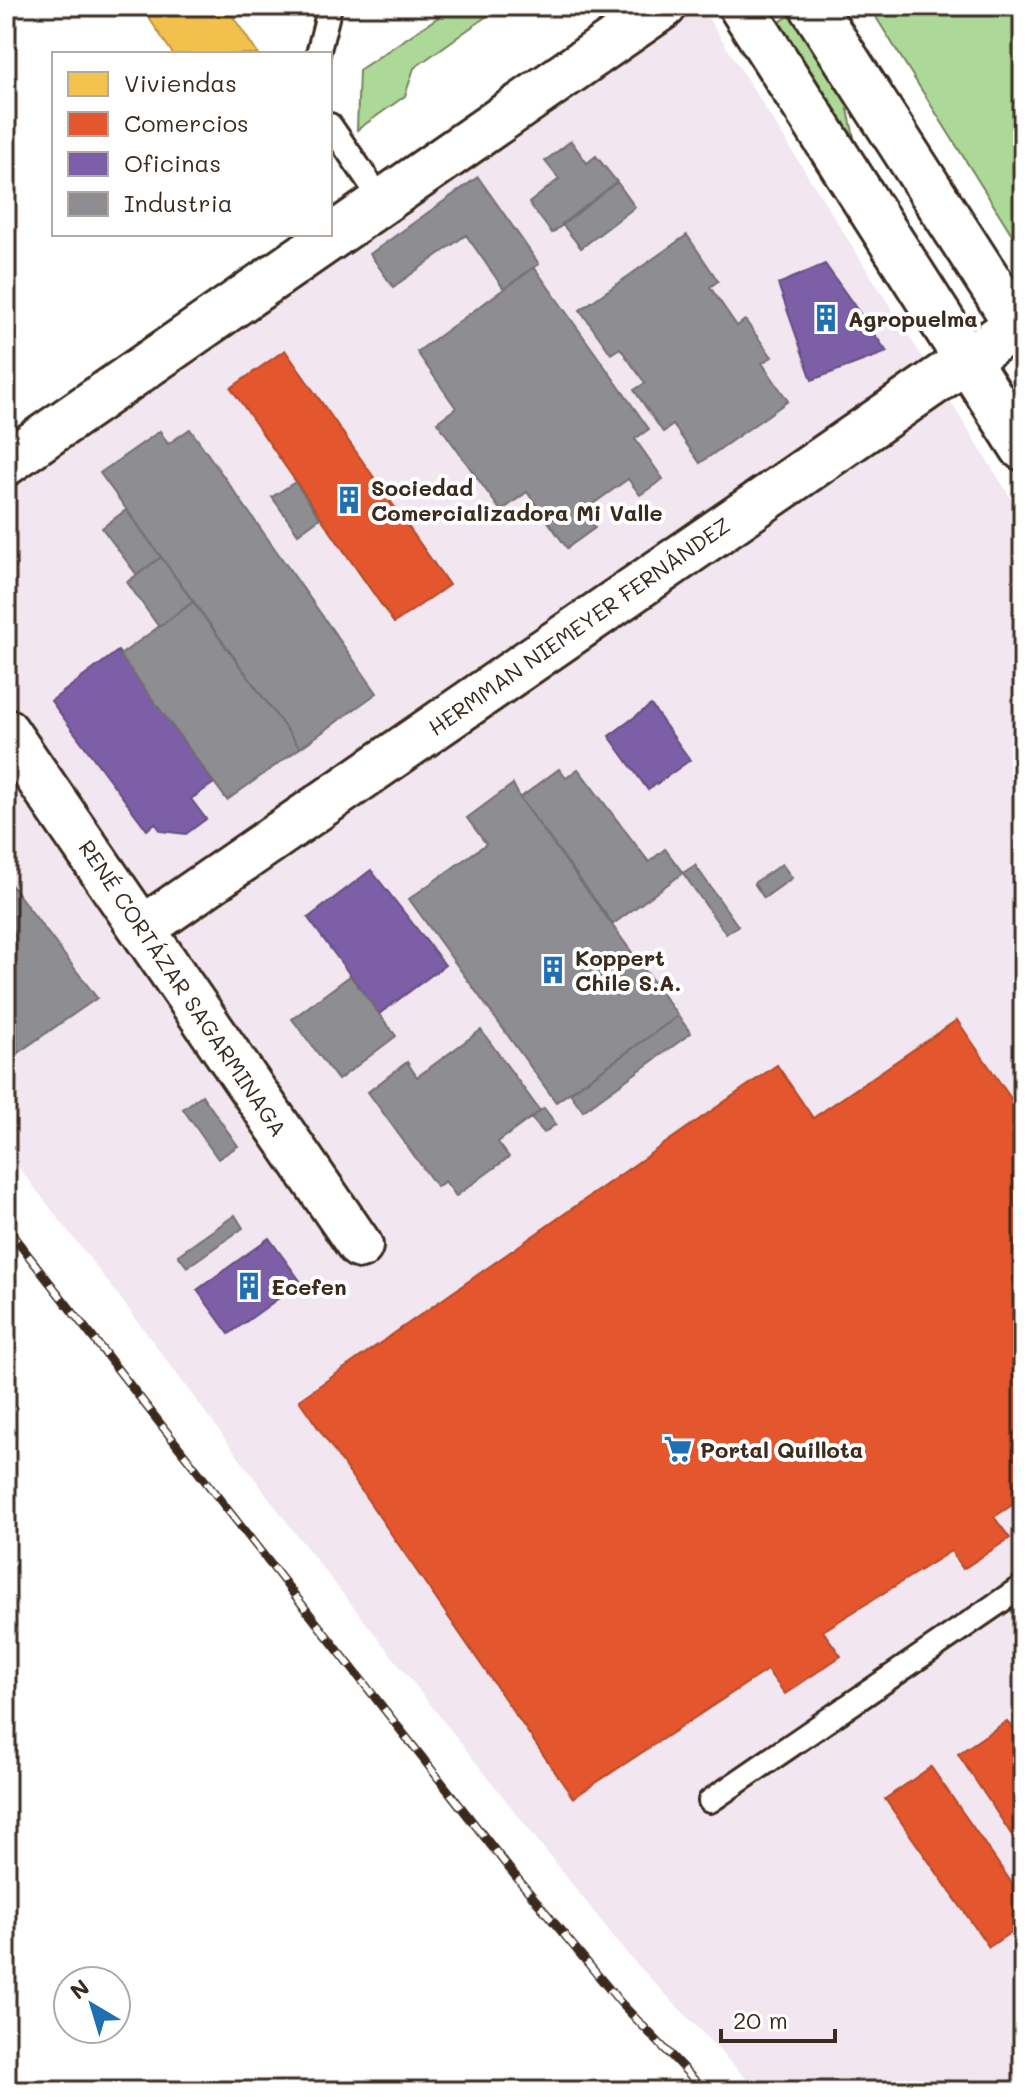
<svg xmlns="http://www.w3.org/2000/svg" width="1029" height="2097" viewBox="0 0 1029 2097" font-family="Mali,sans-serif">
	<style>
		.built { fill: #f2e6f1 }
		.green { fill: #add998; stroke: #74825b; stroke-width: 2 }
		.homes { fill: #f2c14e; stroke: #bb9440; stroke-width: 2 }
		.shops { fill: #e4572e; stroke: #b14a29; stroke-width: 2 }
		.offices { fill: #7b5ea7; stroke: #684e7e; stroke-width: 2 }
		.industry { fill: #8d8d92; stroke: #746f6f; stroke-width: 2 }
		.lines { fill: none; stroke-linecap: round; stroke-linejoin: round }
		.lane-casing { stroke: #3b2a1e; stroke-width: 28 }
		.street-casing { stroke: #3b2a1e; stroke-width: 50 }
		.secondary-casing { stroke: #3b2a1e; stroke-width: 50 }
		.lane { stroke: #fff; stroke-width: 22 }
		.street { stroke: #fff; stroke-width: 44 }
		.secondary { stroke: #fff; stroke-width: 44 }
		.rail-casing { stroke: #3b2a1e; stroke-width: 9 }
		.rail { stroke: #fff; stroke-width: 6; stroke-dasharray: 18; stroke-linecap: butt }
		.labels { text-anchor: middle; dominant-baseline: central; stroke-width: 8; stroke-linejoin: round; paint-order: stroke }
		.poi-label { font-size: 22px; font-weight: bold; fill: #3b2a1e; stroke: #fff; text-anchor: start }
		.street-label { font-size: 22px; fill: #3b2a1e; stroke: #fff }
	</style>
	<rect width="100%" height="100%" fill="#fff"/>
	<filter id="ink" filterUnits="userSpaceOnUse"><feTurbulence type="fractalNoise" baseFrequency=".0125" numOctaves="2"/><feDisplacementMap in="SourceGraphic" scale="16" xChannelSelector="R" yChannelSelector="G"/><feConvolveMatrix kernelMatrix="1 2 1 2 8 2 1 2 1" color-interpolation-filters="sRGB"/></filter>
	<g filter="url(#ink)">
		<!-- built -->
		<path class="built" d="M687 11 709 19 1023 517V2091H758L628 1955 295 1533 118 1295 6 1151V478Z"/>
		<!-- green -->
		<path class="green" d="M455 6H501L414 68 405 96 357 130 359 70Z
			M869 6H1023V252Z
			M789 16 800 22 845 96 857 151 775 25Z"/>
		<!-- homes -->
		<path class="homes" d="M141 6H226L258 54H173Z"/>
		<!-- shops -->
		<path class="shops" d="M285 350 449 585 394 623 231 388Z
			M957 1020 1023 1116V1498L994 1517 1010 1538 963 1569 951 1551 823 1631 841 1656 785 1694 767 1670 573 1798 299 1400 777 1065 813 1118Z
			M1007 1721 1023 1744V1852L958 1754Z
			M931 1767 1023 1899V1924L989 1947 885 1799Z"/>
		<!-- offices -->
		<path class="offices" d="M825 264 887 352 812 380 778 284Z
			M118 651 214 783 191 799 206 819 186 834 161 831 155 823 147 830 51 701Z
			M651 705 690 760 648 790 609 736Z
			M371 870 445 965 379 1014 308 918Z
			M269 1238 301 1282 229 1334 197 1290Z"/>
		<!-- industry -->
		<path class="industry" d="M571 141 587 163 596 156 617 182 552 233 529 203 559 179 545 161Z
			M478 177 539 264 504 289 466 235 393 287 370 254Z
			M617 182 635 207 581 248 562 224Z
			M687 235 718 281 710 287 737 326 745 320 772 357 762 363 788 401 700 463 673 425 663 432 634 390 645 383 620 348 611 354 580 310Z
			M534 267 649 429 635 439 663 479 640 495 628 479 583 511 595 528 567 548 527 492 501 511 437 422 456 408 417 352Z
			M190 429 377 693 300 748 100 473 160 431 168 444Z
			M295 482 320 518 298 534 272 497Z
			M126 510 161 557 137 575 102 528Z
			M161 557 193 602 159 627 127 582Z
			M193 602 300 748 227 800 120 655Z
			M559 769 566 778 578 769 649 862 665 849 683 873 613 924 520 798Z
			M513 784 520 798 678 1016 556 1102 409 899 486 844 467 818Z
			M782 864 792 878 764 898 754 883Z
			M695 865 738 926 726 934 683 873Z
			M6 878 97 998 6 1061Z
			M350 976 396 1036 338 1080 292 1019Z
			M678 1016 691 1033 583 1111 570 1093Z
			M481 1030 540 1111 498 1142 509 1157 456 1196 445 1181 437 1187 368 1092 407 1062 417 1077Z
			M202 1095 238 1146 218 1159 183 1109Z
			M544 1108 556 1124 544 1133 531 1118Z
			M235 1215 243 1228 187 1267 178 1255Z"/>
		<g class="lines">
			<defs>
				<path id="lane" d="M318 54 330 6
					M330 125 383 202
					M710 1801 1023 1586"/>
				<path id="street" d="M6 731 360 1246
					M142 929 1017 325"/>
				<path id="secondary" d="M741 6 1023 448
					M812 6 1023 334
					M6 463 664 6"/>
			</defs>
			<!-- lane casing -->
			<use href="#lane" class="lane-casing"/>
			<!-- street casing -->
			<use href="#street" class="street-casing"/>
			<!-- secondary casing -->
			<use href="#secondary" class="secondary-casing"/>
			<!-- lane -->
			<use href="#lane" class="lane"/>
			<!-- street -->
			<use href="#street" class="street"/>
			<!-- secondary -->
			<use href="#secondary" class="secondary"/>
			<defs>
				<path id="rail" d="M6 1227 508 1867 620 2002 705 2091"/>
			</defs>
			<!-- rail casing -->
			<use href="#rail" class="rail-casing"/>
			<!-- rail -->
			<use href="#rail" class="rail"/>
		</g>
	</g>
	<!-- icons -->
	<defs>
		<symbol id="building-bare" viewBox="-9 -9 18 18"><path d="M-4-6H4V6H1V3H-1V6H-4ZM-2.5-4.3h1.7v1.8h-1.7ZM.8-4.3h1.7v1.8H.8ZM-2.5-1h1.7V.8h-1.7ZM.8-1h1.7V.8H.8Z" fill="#1f6fb2" stroke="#fff" stroke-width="2.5" paint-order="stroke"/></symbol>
		<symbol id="supermarket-bare" viewBox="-9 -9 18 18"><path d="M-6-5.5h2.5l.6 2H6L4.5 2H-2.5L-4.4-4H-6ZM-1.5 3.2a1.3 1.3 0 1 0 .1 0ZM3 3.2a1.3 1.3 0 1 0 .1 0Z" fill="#1f6fb2" stroke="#fff" stroke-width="2.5" paint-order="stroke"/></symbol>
	</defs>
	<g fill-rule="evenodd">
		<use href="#building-bare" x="806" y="298" width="40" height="40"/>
		<use href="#building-bare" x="329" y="480" width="40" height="40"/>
		<use href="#building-bare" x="533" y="950" width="40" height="40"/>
		<use href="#building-bare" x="229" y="1266" width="40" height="40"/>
		<use href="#supermarket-bare" x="658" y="1429" width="40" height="40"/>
	</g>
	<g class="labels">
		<!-- poi labels -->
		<g class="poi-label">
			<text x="848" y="318">Agropuelma</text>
			<text x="371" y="487">Sociedad<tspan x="371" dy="25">Comercializadora Mi Valle</tspan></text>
			<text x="575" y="957">Koppert<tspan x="575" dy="25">Chile S.A.</tspan></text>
			<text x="271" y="1286">Ecefen</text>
			<text x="700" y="1449">Portal Quillota</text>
		</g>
		<!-- street labels -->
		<g class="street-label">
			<text transform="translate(579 626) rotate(-35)">HERMMAN NIEMEYER FERNÁNDEZ</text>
			<text transform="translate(183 988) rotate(56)">RENÉ CORTÁZAR SAGARMINAGA</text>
		</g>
	</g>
	<!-- margin -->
	<rect width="1029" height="2097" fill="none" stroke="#fff" stroke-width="32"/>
	<rect x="16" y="16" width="997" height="2065" fill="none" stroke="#3b2a1e" stroke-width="3" filter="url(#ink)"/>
	<!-- legend -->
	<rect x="52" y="52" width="280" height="184" fill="#ffffff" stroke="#b1aaa5" stroke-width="2"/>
	<rect x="68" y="72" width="40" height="24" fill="#f2c14e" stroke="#b1aaa5" stroke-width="2"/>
	<text x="124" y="92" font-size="24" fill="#3b2a1e">Viviendas</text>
	<rect x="68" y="112" width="40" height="24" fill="#e4572e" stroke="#b1aaa5" stroke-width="2"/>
	<text x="124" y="132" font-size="24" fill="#3b2a1e">Comercios</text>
	<rect x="68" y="152" width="40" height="24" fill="#7b5ea7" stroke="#b1aaa5" stroke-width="2"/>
	<text x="124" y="172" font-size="24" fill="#3b2a1e">Oficinas</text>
	<rect x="68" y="192" width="40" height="24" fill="#8d8d92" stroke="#b1aaa5" stroke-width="2"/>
	<text x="124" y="212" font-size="24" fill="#3b2a1e">Industria</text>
	<!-- north arrow -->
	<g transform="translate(92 2005) rotate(322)"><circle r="38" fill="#ffffff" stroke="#b1aaa5" stroke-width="2"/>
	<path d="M0-6L14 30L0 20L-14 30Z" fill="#1f6fb2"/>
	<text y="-12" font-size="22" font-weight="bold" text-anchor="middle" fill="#3b2a1e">N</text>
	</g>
	<!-- scale -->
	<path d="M721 2029v12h114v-12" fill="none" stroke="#3b2a1e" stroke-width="4"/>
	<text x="733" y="2029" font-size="24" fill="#3b2a1e" stroke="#ffffff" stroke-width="6" paint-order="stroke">20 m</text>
</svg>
